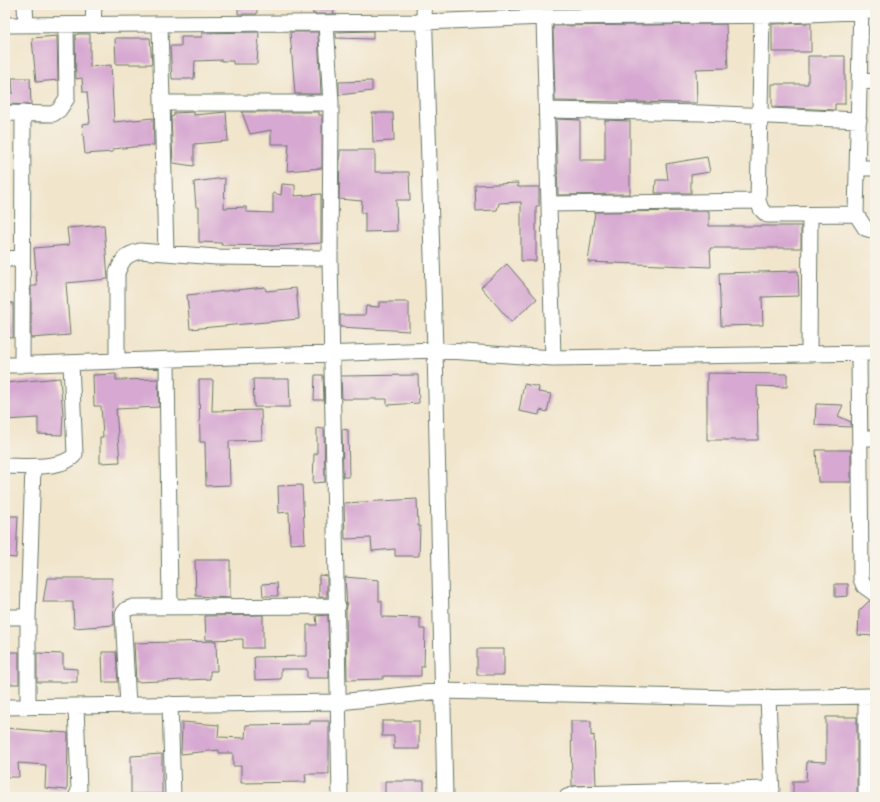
<svg xmlns="http://www.w3.org/2000/svg" width="880" height="802" viewBox="0 0 880 802" font-family="'Comic Neue',sans-serif">
	<style>
		.building { fill: #d7a9d2 }
		.lines { fill: none; stroke-linecap: round; stroke-linejoin: round }
		.minor-casing { stroke: #687869; stroke-width: 17 }
		.minor { stroke: #fff; stroke-width: 15 }
	</style>
	<rect width="100%" height="100%" fill="#f7f3e8"/>
	<filter id="ink" filterUnits="userSpaceOnUse"><feTurbulence type="fractalNoise" baseFrequency=".025" numOctaves="2"/><feDisplacementMap in="SourceGraphic" scale="8" xChannelSelector="R" yChannelSelector="G"/><feConvolveMatrix kernelMatrix="1 2 1 2 8 2 1 2 1" color-interpolation-filters="sRGB"/></filter>
	<filter id="wash" filterUnits="userSpaceOnUse"><feTurbulence type="fractalNoise" baseFrequency=".012" numOctaves="4" result="noise"/><feDisplacementMap in="SourceGraphic" scale="16" xChannelSelector="R" yChannelSelector="G"/><feGaussianBlur stdDeviation="0.9" result="paint"/><feColorMatrix in="noise" values="0 0 0 0 0 0 0 0 0 0 0 0 0 0 0 0 0 1.4 0 .05"/><feComposite in="paint" operator="in"/></filter>
	<g filter="url(#wash)">
		<rect width="100%" height="100%" fill="#f1e5cb"/>
		<g id="blocks">
			<!-- building -->
			<path class="building" d="M238 5H257V14H238Z
				M312 5H333L334 14H313Z
				M548 5H726V6L548 8Z
				M811 23V52H772V24Z
				M726 24 728 68 696 69 697 103 555 101 553 26Z
				M373 31V39L336 38V32Z
				M259 32 257 64H233V61H222V60L195 61 194 79H172L170 46H181V37H202V33Z
				M290 32H318L321 94H295Z
				M78 34H90V67L111 65 114 122 153 118 154 145 113 149V152L85 154 82 124 90 123 87 92H83L82 78 76 79 75 35Z
				M57 36 58 80 36 82 32 38Z
				M115 38H150L152 64H116Z
				M808 56H845V104H835V110L772 107V84H808Z
				M12 78H30L31 105 5 104V93H13Z
				M372 81V91L339 95V82Z
				M194 112V115L226 112 228 141 194 144V166L173 163 171 117 174 116V113Z
				M242 112H319V115H322V168L287 171 289 144H271V130L250 134Z
				M372 113H393L394 141 373 142Z
				M556 119 580 120V160H605V120L630 121V194L558 195Z
				M340 150H375V172H409L410 200H396L397 231 365 232V212L361 214 362 201 339 199Z
				M707 157 710 172 691 175V193H655L656 180H668L666 164Z
				M225 178 224 208 246 207V212L273 213V193L281 195 282 184 295 185V196L321 194V243L274 246 221 245 222 243 199 242V207H196L194 182Z
				M518 183V187H539V206H536V261H521V202L499 203 497 210 476 211 475 185Z
				M709 211V226H801V248H710L711 267 588 262 595 212Z
				M104 225 108 279 66 283 70 335 31 338V286H37L34 248 69 245 67 228Z
				M507 264 537 299 511 322 481 287Z
				M798 271 799 296 762 297 763 325 721 326 719 273Z
				M265 287 266 291 296 288 299 319 190 329 187 295Z
				M379 302H409V331L340 327V315H365L366 306 379 307Z
				M5 303H13V338L5 337Z
				M707 373 787 374V387L757 386 758 440H707Z
				M116 374V380L158 379 159 407 116 409 120 462 100 463V437H103L101 406H94L93 375Z
				M315 375H323L324 400H314Z
				M418 375 419 403 387 405V399H342L341 376Z
				M60 378 63 414 62 435 38 434V418L5 420V383Z
				M253 379H289L290 407H254Z
				M199 380H213L212 411 261 410 262 440 229 441 230 485 206 486 205 442H200Z
				M524 384 539 387 538 392 551 394 547 412 540 410 539 415 519 411Z
				M816 404 843 405 838 416 851 422V427L815 425Z
				M317 428 324 429 325 482 313 483 314 454H317Z
				M342 429 348 430 349 477H343Z
				M816 450H851V482H818Z
				M302 485 305 543 290 544 289 512 279 513 278 486Z
				M417 499 418 526H420L419 556H395V549L372 551 371 538 345 539 344 503Z
				M5 516H18L16 558 5 557Z
				M195 560H230V598L196 596Z
				M319 575 327 576V597H319Z
				M345 577 379 580V601H382V617L420 618V629H425L424 666H421V676H383V679L347 680 346 611 347 606Z
				M47 578H112L114 625 74 628 73 602H43Z
				M277 583 278 596H263L262 584Z
				M835 584H848V596L835 597Z
				M869 601 875 603V636L858 635 859 611Z
				M263 615V648H243V639L206 640 205 616Z
				M328 615 329 678H307V669H281V679L255 680 254 657 307 656V625H317L316 616Z
				M216 641 217 671H210V679L136 682 134 643Z
				M477 649H504V675H477Z
				M5 652H19V684H5Z
				M102 652H116L118 682H103Z
				M37 653 63 654V668L77 669V682H37Z
				M826 717H857V794H823V797H793V781H806L807 761 826 762Z
				M310 721H329V774H305L306 782 241 783V766H233V753H219V750L181 754 182 722 219 725 218 737 245 738 246 725 310 724Z
				M382 721H419V749H394V736H382Z
				M571 721H591V736L594 735 596 785 572 786Z
				M5 728 68 733 67 790 45 788 46 765 18 763 19 777H5Z
				M162 754V794H131V756Z
				M385 781H424V797H385Z"/>
		</g>
	</g>
	<g filter="url(#ink)">
		<use href="#blocks" fill-opacity="0" stroke="#687869" stroke-width="1"/>
		<g class="lines">
			<defs>
				<path id="minor" d="M25 5 26 25
					M424 5 435 350 445 797
					M861 5 856 214 865 228 875 231
					M762 16 758 201 761 209 767 215 856 214
					M544 17 553 358
					M326 23 331 103 330 258 340 797
					M93 24 94 5
					M5 25 424 22 544 17 786 15 875 11
					M160 25 166 253
					M860 82 875 81
					M162 103H331
					M547 110 702 113 859 120
					M5 113 53 114 59 110 67 98 66 25
					M857 168H875
					M549 204 758 201
					M5 259 22 258
					M809 354 810 215
					M859 354 861 579 864 586 875 594
					M167 360 170 607
					M117 362V273C123 258 125 255 140 251L216 257 330 258
					M5 365 435 350 553 358 875 353
					M22 365 23 113
					M860 438H875
					M5 466C23 466 64 470 75 454L71 363
					M5 617H28
					M866 696V797
					M768 697 772 797
					M170 704 173 797
					M128 705 123 614 127 609 133 607 338 606
					M28 706V617L33 467
					M5 707 340 702 441 691 732 698 875 696
					M76 797 79 791 76 706
					M567 797 577 794 772 789"/>
			</defs>
			<!-- minor casing -->
			<use href="#minor" class="minor-casing"/>
			<!-- minor -->
			<use href="#minor" class="minor"/>
		</g>
	</g>
	<!-- margin -->
	<rect width="880" height="802" fill="none" stroke="#f7f3e8" stroke-width="20"/>
</svg>
